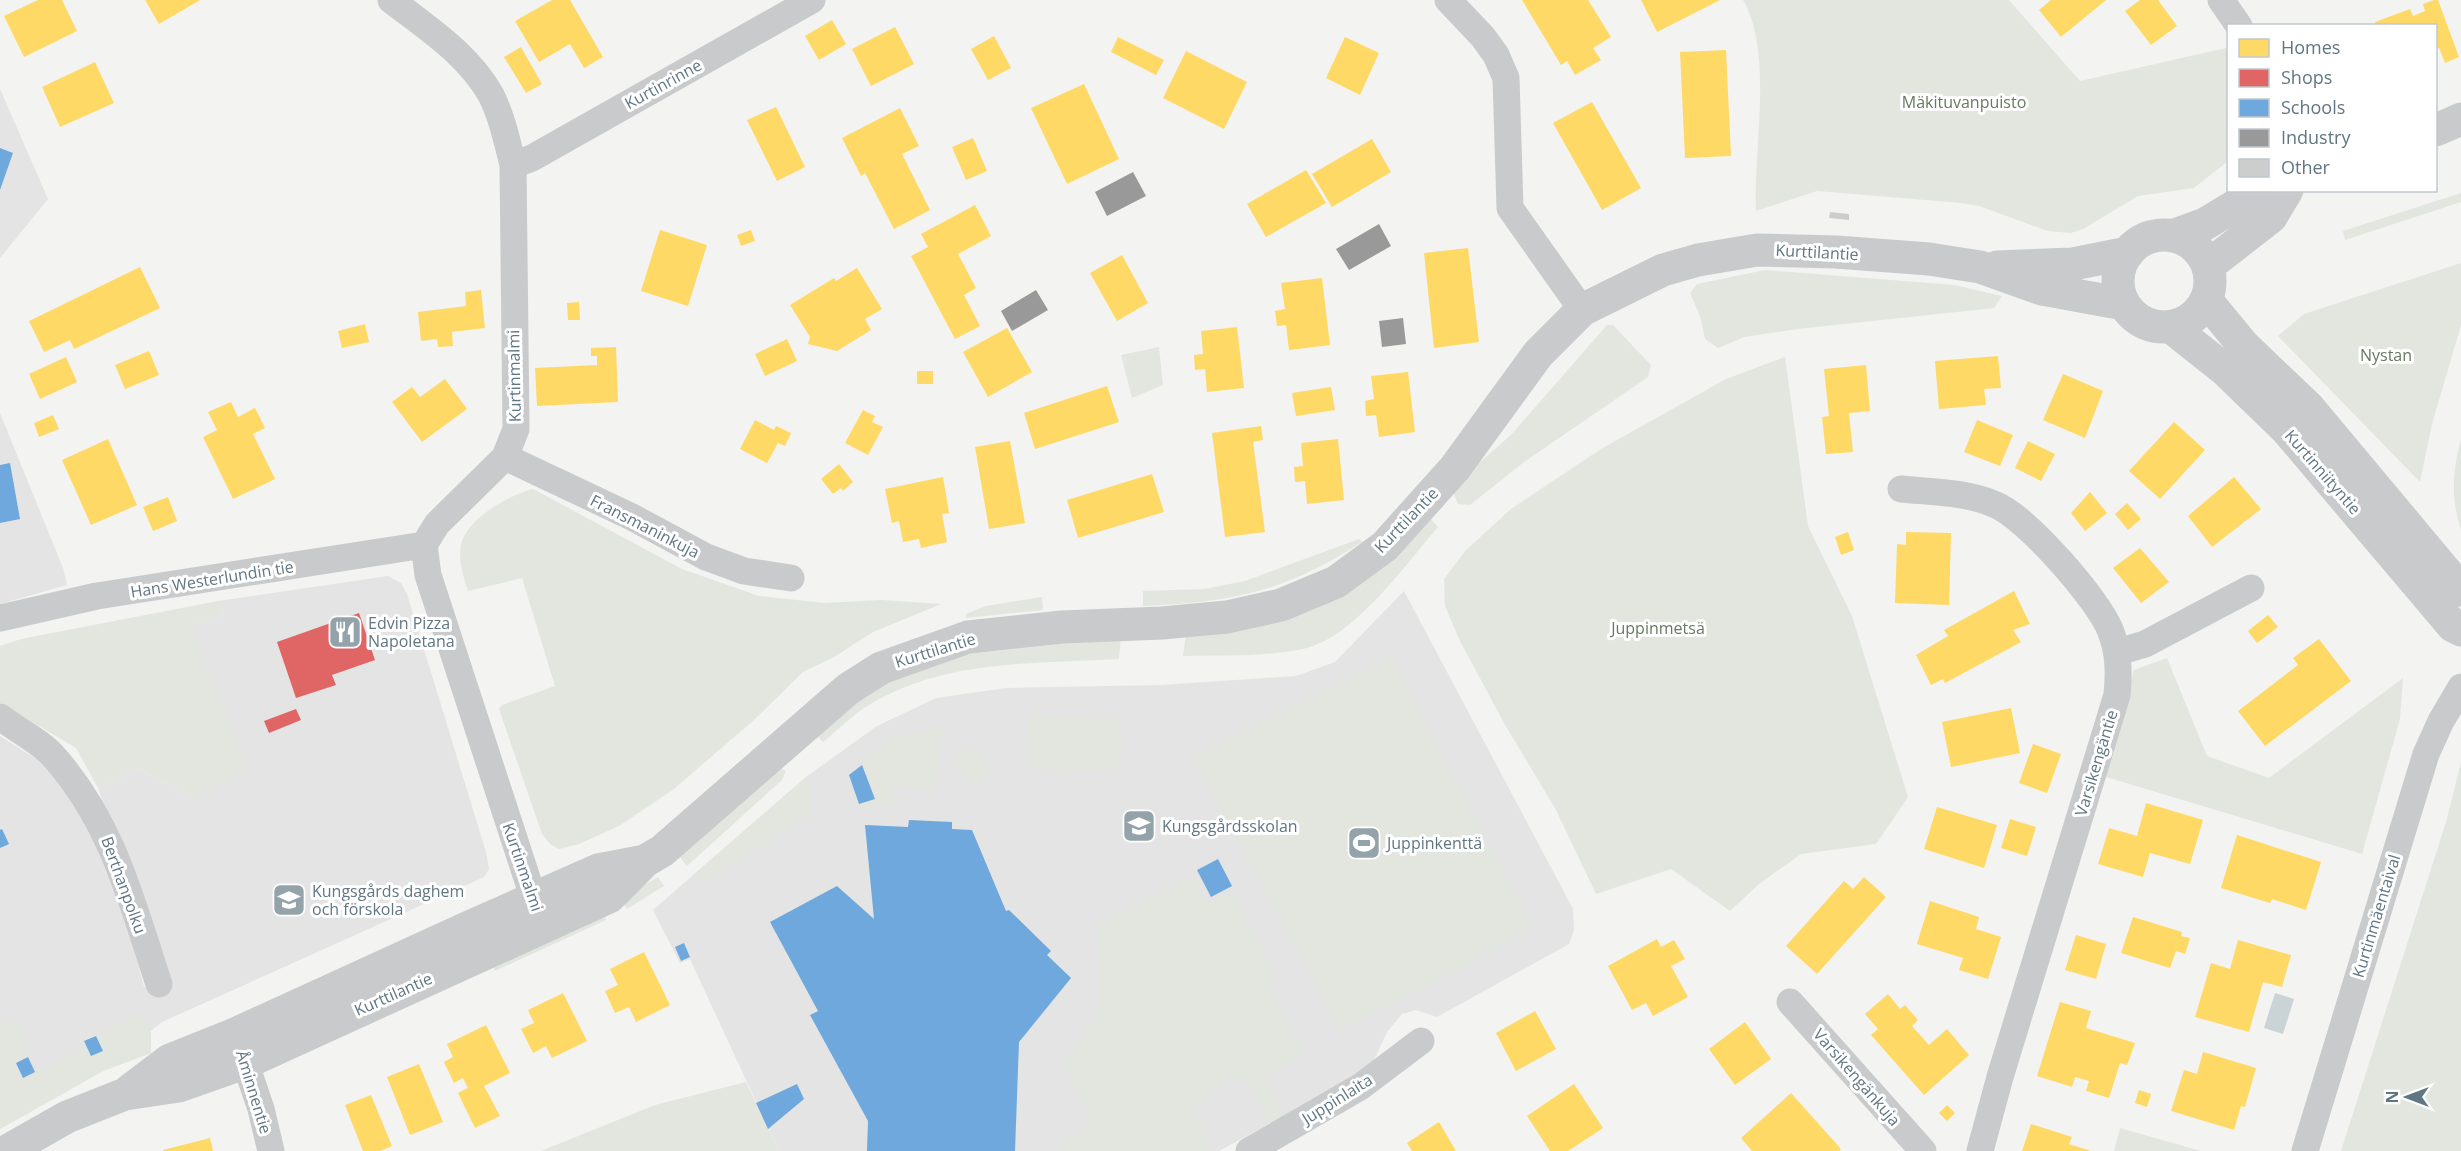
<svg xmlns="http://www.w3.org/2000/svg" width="2461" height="1151" viewBox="0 0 2461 1151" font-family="'Open Sans',sans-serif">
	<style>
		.built { fill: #e3e4e3 }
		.green { fill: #e2e6df }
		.water { fill: #cad4d6 }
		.homes { fill: #ffd966 }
		.shops { fill: #e06666 }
		.schools { fill: #6fa8dc }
		.industry { fill: #999 }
		.building { fill: #cccece }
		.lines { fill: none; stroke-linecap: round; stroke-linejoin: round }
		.minor { stroke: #c8cacb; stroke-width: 27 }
		.tertiary { stroke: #c8cacb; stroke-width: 33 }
		.labels { text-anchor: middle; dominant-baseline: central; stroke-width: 6; stroke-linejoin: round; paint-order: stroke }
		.street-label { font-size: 16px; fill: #617683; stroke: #fff }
		.park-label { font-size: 16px; fill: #687961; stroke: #fff }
		.poi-label { font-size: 16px; fill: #617683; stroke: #fff; text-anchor: start }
	</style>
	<rect width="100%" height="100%" fill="#f3f3f1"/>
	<!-- built -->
	<path class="built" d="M0 89 48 199 0 258Z
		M0 413 63 568 67 585 0 604Z
		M388 576 401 583 407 594 486 852 489 869 484 877 162 1022 151 1031V1053L103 1071 0 1129V736L46 765 76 805 109 870 126 919 144 987 167 979 98 788 139 769 193 798 189 626 224 614 218 601Z
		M1404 591 1573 909 1574 930 1569 944 1437 1017 1416 1010 1402 1014 1387 1032 1374 1060 1364 1072 1219 1151H779L690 959 680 963 653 910 806 777 877 726 936 698 1006 688 1162 685 1296 676 1335 662Z"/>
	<!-- green -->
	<path class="green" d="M1743 0H2009L2080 81 2226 48 2228 54V161L2194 188 2138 196 2083 229 2071 233 2048 231 1979 206 1961 203 1817 191 1756 211C1753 150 1774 53 1743 0Z
		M2461 193V202L2345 240 2343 231Z
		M2461 263V325L2432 424 2420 482 2278 336 2304 314Z
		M1765 270 1954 285 2002 296 1994 308 1798 329 1744 337 1718 348 1705 339 1700 316 1690 293 1697 284Z
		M1607 325H1613L1651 365 1648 377 1524 462 1470 505 1458 504 1453 491 1470 471 1511 435Z
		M1159 347 1163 385 1132 398 1121 355Z
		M1785 357 1808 526 1852 616 1908 797 1876 844 1801 854 1759 884 1730 911 1671 869 1596 894 1555 808 1504 723 1460 641 1445 606 1444 579 1465 551 1511 509 1601 449 1726 379Z
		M2461 440V530C2451 498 2452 472 2461 440Z
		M533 489 682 569 759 596 824 603 881 600 941 604 873 632 834 657 803 672 754 720 674 789 619 826 579 844 559 849 550 844 542 834 499 709 502 705 555 686 522 578 468 591C463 575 458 561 461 545 466 519 509 495 533 489Z
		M1431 519 1438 527C1405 565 1354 638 1303 649 1265 657 1223 655 1183 656L1186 634 1393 555Z
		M1359 539 1362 542C1284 592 1234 602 1143 606V591L1204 589 1245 581Z
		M1042 597 1043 610 966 618V614L986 606Z
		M218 601 224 614 190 626 249 771 193 798 139 769 98 788 76 748 0 703V646L21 639Z
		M1121 637 1119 659C1034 664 944 659 869 705 852 715 838 730 823 742L815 733 866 692 962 651Z
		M1390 655 1534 929 1340 1030 1193 757Z
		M2167 658 2207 756 2269 778 2403 678 2400 719 2362 854 2103 776 2134 670Z
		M1037 714 1116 718 1122 727 1120 763 1112 772 1032 768 1025 758 1027 722Z
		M943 727 937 776 930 791 891 784 897 804 860 808 859 804 875 799 862 765 886 740Z
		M968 748H972L994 770V774L976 788 954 765V762Z
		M2461 762V1151H2341L2446 822Z
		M779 768 786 771 782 780 687 866 680 857Z
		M806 777 812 791 811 814 706 882 696 879 693 875Z
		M1193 876 1208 904 1232 892 1277 979 1269 984 1305 1053 1265 1075 1283 1117 1270 1123 1242 1074 1192 1103 1211 1151H1056L1093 1121 1063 1065 1100 1014 1098 924Z
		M658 877 664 886 627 909 620 898Z
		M601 906 606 920 495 971 489 957Z
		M138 1014 151 1031V1053L103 1071 0 1129V1025L16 1018 33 1055 16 1063 23 1078 87 1046 91 1056 103 1051 96 1036Z
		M746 1082 779 1151H541L655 1105Z
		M2120 1128 2201 1151H2114Z"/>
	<!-- water -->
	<path class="water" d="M2275 993 2294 999 2283 1034 2264 1028Z"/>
	<!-- homes -->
	<path class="homes" d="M38 0H62L77 31 24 57 4 16Z
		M145 0H200L159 24Z
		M552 0H570L603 57 584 68 570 44 539 62 515 21Z
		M1522 0H1588L1611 37 1593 48 1601 60 1575 75 1567 61 1561 65Z
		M1641 0H1720L1657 32Z
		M2051 0H2106L2061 37 2039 10Z
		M2140 0H2158L2177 26 2151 45 2125 11Z
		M2434 0H2438L2459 57 2445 63 2439 48 2436 49V26H2376L2375 22 2410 9 2413 16 2425 11 2423 4Z
		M832 20 846 44 819 60 805 36Z
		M895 27 914 64 871 86 852 49Z
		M994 36 1011 68 988 80 971 49Z
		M1118 37 1164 60 1156 75 1111 52Z
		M1345 37 1379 53 1360 95 1326 78Z
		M521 47 542 84 526 93 504 57Z
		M1726 50 1731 156 1685 158 1680 52Z
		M1186 51 1247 82 1224 129 1163 98Z
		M95 62 114 103 60 127 42 87Z
		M1084 84 1119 159 1067 184 1031 108Z
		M1592 102 1641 188 1602 210 1553 123Z
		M776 107 805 167 777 181 747 120Z
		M900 108 919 146 902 154 930 210 894 229 865 173 861 176 842 138Z
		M973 138 987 171 966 180 952 147Z
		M1372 139 1391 172 1332 207 1312 174Z
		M1306 170 1326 203 1266 237 1247 204Z
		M975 205 991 236 958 254 976 288 964 295 980 326 955 339 911 256 928 247 921 234Z
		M660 230 707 245 688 306 641 291Z
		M751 230 755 241 741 246 737 235Z
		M1468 248 1479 342 1434 348 1424 253Z
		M1122 255 1148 303 1117 321 1090 273Z
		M140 267 160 308 74 349 70 340 44 352 29 321Z
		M857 268 882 309 865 319 871 330 837 351 808 344 810 337 790 305 834 278 836 281Z
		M1322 278 1330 345 1289 350 1286 325 1277 326 1275 311 1285 309 1281 283Z
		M481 290 485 328 452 332 453 346 438 347 437 339 421 341 418 312 466 306 465 292Z
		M579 302 580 320H568L567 303Z
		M365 324 369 342 342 348 338 331Z
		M1237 327 1244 388 1207 392 1205 369 1195 370 1194 355 1203 354 1201 331Z
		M1007 328 1032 372 988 397 963 352Z
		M787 339 797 361 765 376 755 354Z
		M616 347 618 402 537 406 535 368 597 365V356H591V348Z
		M149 351 159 375 125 389 115 365Z
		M1998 356 2001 388 1984 389 1986 405 1939 409 1935 361Z
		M66 357 77 382 40 399 29 374Z
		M1866 365 1870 411 1849 413 1853 452 1826 454 1822 417 1829 416 1824 369Z
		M917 371H933V384H917Z
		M1408 372 1415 432 1379 437 1376 415 1366 416 1365 401 1374 399 1371 376Z
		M2063 374 2103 391 2085 438 2043 420Z
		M445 379 467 409 422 442 392 402 412 387 420 397Z
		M1107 386 1119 422 1035 449 1024 413Z
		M1331 387 1335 410 1296 416 1292 393Z
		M231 402 238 417 255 408 265 428 253 434 275 479 233 499 203 437 217 430 208 412Z
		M863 410 875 416 872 422 883 427 868 455 845 443Z
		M53 415 59 429 39 437 34 423Z
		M755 420 774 430 776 426 791 433 785 446 778 443 767 463 740 449Z
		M1977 420 2013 435 2000 466 1964 452Z
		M2174 422 2205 450 2160 499 2129 471Z
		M1261 426 1263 440 1253 442 1265 532 1225 537 1212 433Z
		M108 439 137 505 91 525 62 460Z
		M1338 439 1344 500 1307 504 1305 481 1295 482 1294 467 1303 466 1301 443Z
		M1010 441 1025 523 989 529 975 447Z
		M2028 441 2055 454 2041 481 2015 468Z
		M839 464 853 482 843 491 841 488 833 494 821 479Z
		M1152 474 1164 512 1078 538 1067 500Z
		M943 477 949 513 942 514 947 542 921 548 919 539 903 542 899 521 892 523 885 489Z
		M2234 477 2261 509 2212 547 2188 516Z
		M2090 492 2107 513 2085 531 2071 513Z
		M168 497 177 521 153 531 143 507Z
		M2127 503 2141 519 2128 530 2115 514Z
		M1848 532 1854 550 1841 555 1835 537Z
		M1906 532 1951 533 1949 605 1895 603 1897 544 1906 545Z
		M2140 548 2169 582 2141 603 2113 568Z
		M2014 591 2030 624 2013 630 2021 642 1945 683 1943 679 1931 685 1916 655 1948 636 1944 630Z
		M2268 615 2278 627 2257 643 2248 631Z
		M2319 639 2351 681 2265 746 2238 711 2298 665 2293 658Z
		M2011 708 2020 753 1951 767 1942 722Z
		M2033 744 2061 754 2047 793 2019 783Z
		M2146 803 2203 820 2190 864 2150 853 2143 877 2098 864 2109 828 2137 836Z
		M1937 807 1997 825 1984 868 1924 849Z
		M2010 819 2036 827 2027 856 2001 848Z
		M2237 835 2321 862 2306 910 2272 899 2270 903 2221 888Z
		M1864 877 1886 897 1817 974 1786 946 1844 881 1853 889Z
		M1930 901 1979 917 1976 929 2001 937 1988 979 1959 970 1963 958 1917 944Z
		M2133 917 2182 932 2181 936 2190 938 2185 954 2176 951 2170 968 2121 953Z
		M2076 935 2106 944 2096 979 2065 970Z
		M1657 939 1661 947 1674 940 1685 959 1671 966 1688 997 1653 1016 1646 1003 1632 1010 1608 966Z
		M2238 940 2291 955 2282 987 2263 982 2249 1032 2195 1017 2211 963 2230 969Z
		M644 952 670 1005 636 1022 629 1007 615 1013 605 991 618 985 610 969Z
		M563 993 587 1041 552 1058 546 1046 533 1053 521 1029 534 1023 528 1010Z
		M1888 994 1900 1009 1905 1005 1918 1020 1912 1026 1929 1045 1947 1029 1969 1055 1924 1095 1871 1035 1878 1029 1865 1014Z
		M2060 1002 2091 1011 2086 1028 2135 1043 2127 1065 2120 1063 2109 1098 2086 1091 2089 1081 2075 1077 2072 1087 2037 1076Z
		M1535 1011 1556 1049 1516 1071 1496 1033Z
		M1745 1022 1771 1059 1735 1085 1709 1049Z
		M486 1025 510 1073 484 1086 500 1116 475 1128 458 1093 468 1088 463 1078 454 1083 444 1062 453 1057 447 1044Z
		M2203 1052 2256 1068 2245 1107 2241 1106 2234 1130 2171 1111 2184 1070 2197 1074Z
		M419 1064 443 1122 410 1135 387 1077Z
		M1574 1084 1603 1128 1568 1151H1550L1527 1116Z
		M2139 1090 2151 1094 2147 1107 2135 1103Z
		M1791 1093 1841 1149 1839 1151H1752L1741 1138Z
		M371 1095 392 1146 380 1151H363L345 1105Z
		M1947 1105 1955 1113 1947 1121 1939 1113Z
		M1439 1122 1456 1151H1412L1407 1143Z
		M2031 1124 2072 1137 2069 1144 2091 1151H2022Z
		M210 1138 213 1151H163V1150Z"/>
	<!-- shops -->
	<path class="shops" d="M359 613 375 660 332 675 336 685 296 698 277 642Z
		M296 709 301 720 269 733 264 721Z"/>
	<!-- schools -->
	<path class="schools" d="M0 148 13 153 0 190Z
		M10 463 20 519 0 523V465Z
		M862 765 875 799 859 804 849 775Z
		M909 820 952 822V829L972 830 1006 911 1009 910 1051 951 1047 955 1071 978 1019 1042 1015 1151H867L868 1121 810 1015 818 1011 770 922 837 886 874 919 865 825 908 827Z
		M2 829 9 844 0 848V830Z
		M1218 859 1232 886 1211 897 1197 870Z
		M684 943 690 957 681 961 675 947Z
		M96 1036 103 1051 91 1056 84 1041Z
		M28 1057 35 1072 23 1078 16 1063Z
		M797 1084 804 1099 768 1129 756 1103Z"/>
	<!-- industry -->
	<path class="industry" d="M1133 172 1146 196 1107 216 1095 192Z
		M1379 224 1391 246 1349 270 1336 249Z
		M1036 290 1048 310 1012 331 1001 311Z
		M1403 318 1406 344 1382 347 1379 321Z"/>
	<!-- building -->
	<path class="building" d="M1830 212 1849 214V220L1829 218Z"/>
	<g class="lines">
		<!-- minor -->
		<path class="minor" d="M391 0C427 28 468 54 491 95 502 117 507 141 513 165L516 429 505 457 437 524 424 545 428 575 540 918
			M1448 0 1483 37 1496 55 1506 78 1510 208 1582 310
			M2221 0 2239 26
			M513 165 532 158 812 0
			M505 457 632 517 706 557 744 571 791 578
			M1901 489C1931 492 1968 492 1996 505 2027 518 2099 600 2111 632 2119 653 2119 673 2117 695L2000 1077 1980 1151
			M0 618 97 596 424 545
			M2118 652 2145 644 2251 588
			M0 717C17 730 42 742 55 758 113 824 132 903 159 984
			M1790 1002 1923 1151
			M239 1044 261 1109 271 1151
			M1249 1151 1360 1087 1421 1041
			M2305 1151 2426 754 2441 721 2461 687"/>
		<!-- tertiary -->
		<path class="tertiary" d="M2436 130 2461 119
			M2118 281a46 46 0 1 1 92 0a46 46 0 1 1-92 0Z
			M2172 236 2205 224 2256 193 2273 190
			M2208 266 2271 217 2287 190
			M1997 267 2073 264 2128 253
			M2206 300 2244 346 2309 408 2461 590
			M2171 327 2224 369 2287 430 2453 626 2461 630
			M129 1091 170 1060 235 1034 467 928 598 870 645 861
			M7 1151 67 1117 125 1094 179 1086 247 1062 609 897 645 861 662 851 848 689 881 668 968 637 1062 627 1162 623 1227 617 1281 605 1336 582 1385 546 1455 468 1538 354 1582 310 1663 270 1698 260 1757 250 1836 252 1929 259 1980 267 2042 289 2124 304"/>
	</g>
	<!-- icons -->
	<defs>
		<symbol id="restaurant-square" viewBox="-11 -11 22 22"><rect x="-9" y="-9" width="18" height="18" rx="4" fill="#94a2aa" stroke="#fff"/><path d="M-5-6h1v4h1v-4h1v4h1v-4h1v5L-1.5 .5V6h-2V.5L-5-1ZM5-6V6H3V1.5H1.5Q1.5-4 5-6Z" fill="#fff"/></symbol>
		<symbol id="school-square" viewBox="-11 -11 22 22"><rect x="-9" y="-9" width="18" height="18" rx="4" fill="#94a2aa" stroke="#fff"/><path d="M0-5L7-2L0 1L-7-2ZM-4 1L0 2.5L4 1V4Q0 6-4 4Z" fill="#fff"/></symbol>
		<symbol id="stadium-square" viewBox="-11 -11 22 22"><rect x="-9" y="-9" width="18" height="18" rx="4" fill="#94a2aa" stroke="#fff"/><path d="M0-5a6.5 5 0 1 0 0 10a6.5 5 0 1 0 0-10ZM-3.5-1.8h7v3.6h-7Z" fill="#fff"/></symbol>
	</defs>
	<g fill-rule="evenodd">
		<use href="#restaurant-square" x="326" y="613" width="38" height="38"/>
		<use href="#school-square" x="1120" y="807" width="38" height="38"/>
		<use href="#stadium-square" x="1345" y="824" width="38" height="38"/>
		<use href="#school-square" x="270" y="881" width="38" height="38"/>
	</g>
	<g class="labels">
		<!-- street labels -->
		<g class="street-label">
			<text transform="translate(663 84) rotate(-29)">Kurtinrinne</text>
			<text transform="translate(1817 252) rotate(3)">Kurttilantie</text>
			<text transform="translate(514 376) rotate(-91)">Kurtinmalmi</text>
			<text transform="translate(2323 472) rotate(49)">Kurtinniityntie</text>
			<text transform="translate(1406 520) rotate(-46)">Kurttilantie</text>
			<text transform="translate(645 526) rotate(27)">Fransmaninkuja</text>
			<text transform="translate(212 579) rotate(-9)">Hans Westerlundin tie</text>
			<text transform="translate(935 650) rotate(-17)">Kurttilantie</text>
			<text transform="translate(2096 763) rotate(-73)">Varsikengäntie</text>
			<text transform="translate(523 867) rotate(71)">Kurtinmalmi</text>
			<text transform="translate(124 885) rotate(70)">Berthanpolku</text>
			<text transform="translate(2376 916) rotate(-73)">Kurtinmäentaival</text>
			<text transform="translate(393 994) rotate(-24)">Kurttilantie</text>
			<text transform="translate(1857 1077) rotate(49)">Varsikengänkuja</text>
			<text transform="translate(254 1092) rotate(73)">Åminnentie</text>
			<text transform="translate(1337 1099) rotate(-32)">Juppinlaita</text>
		</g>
		<!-- park labels -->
		<g class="park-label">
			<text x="1964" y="102">Mäkituvanpuisto</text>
			<text x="2386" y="355">Nystan</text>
			<text x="1658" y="628">Juppinmetsä</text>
		</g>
		<!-- poi labels -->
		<g class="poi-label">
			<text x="368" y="623">Edvin Pizza<tspan x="368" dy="18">Napoletana</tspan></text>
			<text x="1162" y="826">Kungsgårdsskolan</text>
			<text x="1387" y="843">Juppinkenttä</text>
			<text x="312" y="891">Kungsgårds daghem<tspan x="312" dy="18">och förskola</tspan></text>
		</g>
	</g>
	<!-- legend -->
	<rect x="2227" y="24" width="210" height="168" fill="#ffffff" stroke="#c0c8cd" stroke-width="1.5"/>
	<rect x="2239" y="39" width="30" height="18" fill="#ffd966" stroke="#c0c8cd" stroke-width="1.5"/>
	<text x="2281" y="54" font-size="18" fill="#617683">Homes</text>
	<rect x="2239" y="69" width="30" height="18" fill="#e06666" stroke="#c0c8cd" stroke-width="1.5"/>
	<text x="2281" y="84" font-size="18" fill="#617683">Shops</text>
	<rect x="2239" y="99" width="30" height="18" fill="#6fa8dc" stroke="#c0c8cd" stroke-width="1.5"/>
	<text x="2281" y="114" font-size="18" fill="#617683">Schools</text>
	<rect x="2239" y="129" width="30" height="18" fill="#999999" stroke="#c0c8cd" stroke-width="1.5"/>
	<text x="2281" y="144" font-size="18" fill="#617683">Industry</text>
	<rect x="2239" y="159" width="30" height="18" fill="#cccece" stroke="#c0c8cd" stroke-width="1.5"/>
	<text x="2281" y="174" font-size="18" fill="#617683">Other</text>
	<!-- north arrow -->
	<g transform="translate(2407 1097) rotate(270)" stroke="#ffffff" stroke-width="4.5" paint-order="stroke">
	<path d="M0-4.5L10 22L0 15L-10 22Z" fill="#617683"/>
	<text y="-9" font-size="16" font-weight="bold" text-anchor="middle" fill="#617683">N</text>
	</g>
</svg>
